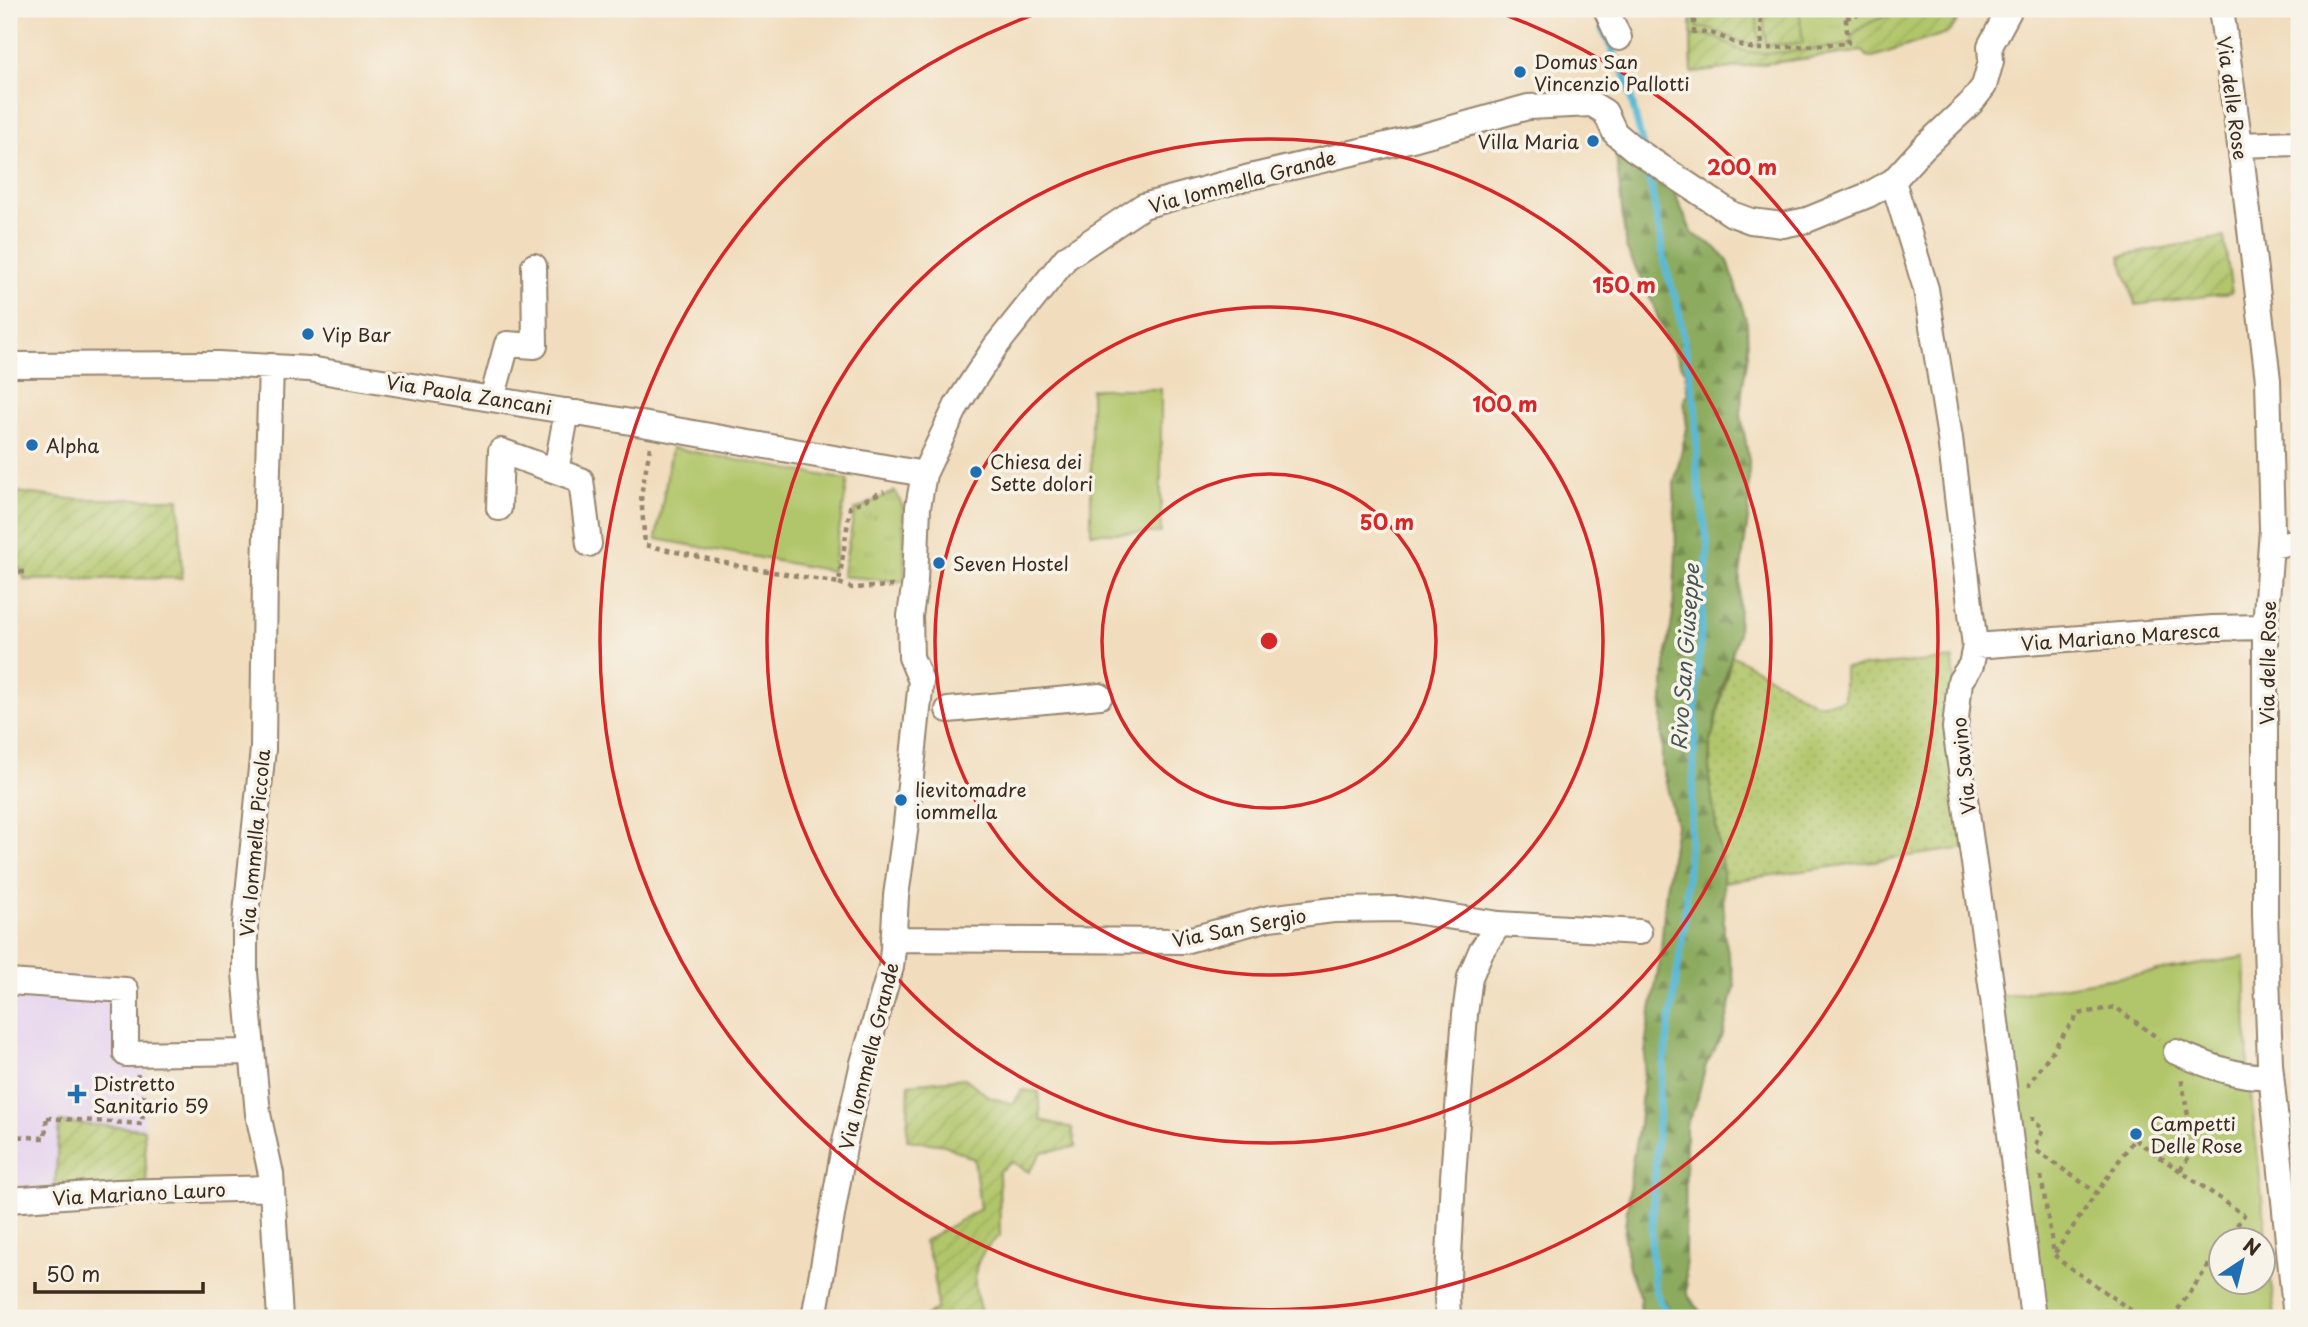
<svg xmlns="http://www.w3.org/2000/svg" width="2308" height="1327" viewBox="0 0 2308 1327" font-family="'Playpen Sans',sans-serif">
	<style>
		.built { fill: #e5d3f0 }
		.grass { fill: url(#grass-dots); stroke: #767844; stroke-width: 2 }
		.forest { fill: url(#forest-firs); stroke: #646a3e; stroke-width: 2 }
		.park { fill: url(#park-tufts); stroke: #767844; stroke-width: 2 }
		.garden { fill: url(#garden-furrows); stroke: #767844; stroke-width: 2 }
		.pitch { fill: #b1c66b; stroke: #767844; stroke-width: 2; fill-rule: evenodd }
		.lines { fill: none; stroke-linecap: round; stroke-linejoin: round }
		.stream { stroke: #58bad7; stroke-width: 7 }
		.minor-casing { stroke: #96846e; stroke-width: 28 }
		.path { stroke: #96846e; stroke-width: 4.5; stroke-dasharray: 5 5; stroke-linecap: butt }
		.minor { stroke: #fff; stroke-width: 24 }
		.ring { fill: none; stroke: #d62828; stroke-width: 3.5 }
		.poi-dot { fill: #1f6fb2; stroke: #f7f3e8; stroke-width: 2.5 }
		.labels { text-anchor: middle; dominant-baseline: central; stroke-width: 7; stroke-linejoin: round; paint-order: stroke }
		.poi-label { font-size: 19px; fill: #3b2a1e; stroke: #f7f3e8; text-anchor: start }
		.street-label { font-size: 19px; fill: #3b2a1e; stroke: #f7f3e8 }
		.water-label { font-size: 21px; font-style: italic; fill: #445556; stroke: #f7f3e8 }
		.centre { fill: #d62828; stroke: #f7f3e8; stroke-width: 3.5 }
		.ring-label { font-size: 21px; text-anchor: middle; font-weight: bold; fill: #d62828; stroke: #f7f3e8; stroke-width: 7; stroke-linejoin: round; paint-order: stroke }
	</style>
	<defs>
		<pattern id="grass-dots" width="8" height="8" patternUnits="userSpaceOnUse" patternTransform="scale(1.75)"><rect width="8" height="8" fill="#b1c66b"/><path d="M2 2h.1M6 6h.1" fill="none" stroke="#99aa5c" stroke-width="1.8" stroke-linecap="round"/></pattern>
		<pattern id="forest-firs" width="22" height="20" patternUnits="userSpaceOnUse" patternTransform="scale(1.75)"><rect width="22" height="20" fill="#8cab5f"/><path d="M5 1l3.5 6h-7zM16 11l3.5 6h-7z" fill="#748b4e"/></pattern>
		<pattern id="park-tufts" width="24" height="20" patternUnits="userSpaceOnUse" patternTransform="scale(1.75)"><rect width="24" height="20" fill="#b1c66b"/><path d="M3 7l-1-3M5 7V3M7 7l1-3M15 17l-1-3M17 17v-4M19 17l1-3" fill="none" stroke="#99aa5c"/></pattern>
		<pattern id="garden-furrows" width="10" height="10" patternUnits="userSpaceOnUse" patternTransform="scale(1.75)"><rect width="10" height="10" fill="#b1c66b"/><path d="M-1 1l2-2M0 10L10 0M9 11l2-2" fill="none" stroke="#99aa5c"/></pattern>
	</defs>
	<rect width="100%" height="100%" fill="#f7f3e8"/>
	<filter id="ink" filterUnits="userSpaceOnUse"><feTurbulence type="fractalNoise" baseFrequency=".0143" numOctaves="2"/><feDisplacementMap in="SourceGraphic" scale="14" xChannelSelector="R" yChannelSelector="G"/><feConvolveMatrix kernelMatrix="1 2 1 2 8 2 1 2 1" color-interpolation-filters="sRGB"/></filter>
	<filter id="wash" filterUnits="userSpaceOnUse"><feTurbulence type="fractalNoise" baseFrequency=".00686" numOctaves="4" result="noise"/><feDisplacementMap in="SourceGraphic" scale="28" xChannelSelector="R" yChannelSelector="G"/><feGaussianBlur stdDeviation="1.57" result="paint"/><feColorMatrix in="noise" values="0 0 0 0 0 0 0 0 0 0 0 0 0 0 0 0 0 1.4 0 .05"/><feComposite in="paint" operator="in"/></filter>
	<g filter="url(#wash)">
		<rect width="100%" height="100%" fill="#f1ddbd"/>
		<!-- built -->
		<path class="built" d="M9 972 133 980 132 1048 147 1066 144 1129 59 1122 55 1189 9 1191Z"/>
		<!-- grass -->
		<path class="grass" d="M1732 655 1817 704 1844 700V668L1953 659 1967 848 1723 882 1709 777 1710 746Z"/>
		<!-- forest -->
		<path class="forest" d="M1615 145 1672 187 1692 233 1715 247 1728 261 1747 323 1748 355 1742 391 1741 415 1749 460V512L1740 575 1738 634 1723 684 1710 746 1709 777 1723 873 1724 933 1735 985 1723 1035 1706 1065 1696 1104 1686 1125 1685 1255 1687 1294 1705 1318H1641L1640 1298 1629 1268 1624 1239 1632 1162 1639 1124 1647 1033 1660 960 1666 889 1676 825 1662 766V715L1665 665 1673 614 1676 550 1674 483 1687 428 1684 400 1688 393 1685 372 1665 336 1652 302 1626 248Z"/>
		<!-- park -->
		<path class="park" d="M1691 9H1964L1950 32 1869 58 1863 51 1692 73Z
			M895 491 903 507 905 582 842 576 855 510Z"/>
		<!-- garden -->
		<path class="garden" d="M1696 9H1756L1759 46C1735 44 1720 27 1697 28Z
			M1763 9H1799L1803 43 1766 45Z
			M1915 11 1941 15 1956 22 1950 32 1869 58 1863 51 1692 73 1691 36C1718 30 1725 49 1748 52 1782 56 1819 48 1853 44L1852 35C1869 19 1892 14 1915 11Z
			M2224 237 2232 293 2136 305 2120 256Z
			M9 491 71 499H179L182 578 25 580 20 568 9 569Z
			M965 1078 989 1097 1013 1104 1022 1090 1039 1092 1041 1120 1072 1128 1076 1147 1042 1152 1029 1172 1012 1162 999 1171 1000 1236C969 1258 971 1285 983 1318H924L937 1308 934 1270 924 1241 980 1209 974 1159 945 1145 907 1140 909 1084Z
			M59 1122 144 1129 147 1185 55 1189Z"/>
		<!-- pitch -->
		<path class="pitch" d="M1091 389H1161V533H1091Z
			M672 448 848 480 832 571 656 539Z
			M2245 957 2248 1068 2275 1318H2041L1998 997ZM2220 1240H2262V1282H2220Z"/>
		<g class="lines">
			<!-- stream -->
			<path class="stream" d="M1602 30 1626 77 1643 147
				M1647 165 1666 269 1678 307 1696 410 1697 473 1708 547 1696 692 1693 787 1684 927 1660 1087 1653 1207 1651 1248 1655 1289 1668 1318"/>
		</g>
	</g>
	<g filter="url(#ink)">
		<g class="lines">
			<defs>
				<path id="minor" d="M1606 9 1619 38
					M2221 9 2240 145 2268 380 2272 529 2265 627V914L2270 1064 2296 1318
					M2240 145 2299 143
					M1893 181 1926 289 1950 438 1975 646 1971 665 1960 681 1955 728 1993 998 2033 1318
					M9 365 218 364 309 369 625 421 924 474
					M271 366 265 571 263 749 245 923V973L258 1114 271 1174 280 1318
					M492 399 507 344 535 346 534 266
					M567 411 556 471 581 480 589 544
					M499 508 501 451 556 471
					M2271 546 2299 541
					M1975 646 2213 628 2265 627
					M948 710 1100 696
					M1499 924 1639 932
					M893 939 1184 941 1269 918 1333 910 1400 909 1499 924 1481 951 1470 977 1465 1014 1453 1177 1447 1296 1448 1318
					M9 982 126 990V1054L252 1052
					M2176 1052C2207 1065 2237 1078 2271 1076
					M9 1200 117 1192 270 1188
					M814 1318 844 1147 863 1063 891 967 893 949 896 896 906 824 921 681 911 657 910 616 915 581 918 507 924 474 957 405 995 347 1066 258 1143 206 1246 178 1416 138 1528 107 1592 104 1605 112 1615 133 1634 149 1732 214 1751 221 1783 225 1807 220 1868 195 1893 181 1924 147 1971 103 1984 86 1991 61 1990 46 2010 9"/>
			</defs>
			<!-- minor casing -->
			<use href="#minor" class="minor-casing"/>
			<!-- path -->
			<path class="path" d="M1694 9V32C1719 29 1734 48 1758 49L1848 43 1845 9
				M1760 9 1762 49
				M1957 9H1959
				M1846 18 1876 9
				M650 447 641 495 645 545 744 567 839 583 850 507 884 491
				M9 463H11
				M9 573 24 572
				M839 583 852 588 893 586
				M2029 1087V1084L2078 1014 2115 1007 2159 1039
				M2033 1116V1121L2043 1129 2035 1147
				M47 1118 142 1124 145 1085H137L138 1074
				M9 1136 45 1138 47 1115
				M2037 1151 2097 1193
				M2180 1170 2194 1149 2181 1077
				M2041 1176 2054 1254 2059 1260 2142 1318
				M2055 1253 2134 1139 2244 1215 2227 1240
				M2172 1318 2220 1249"/>
			<!-- minor -->
			<use href="#minor" class="minor"/>
		</g>
	</g>
	<!-- distance rings -->
	<g class="ring">
		<circle cx="1269" cy="641" r="167"/>
		<circle cx="1269" cy="641" r="334"/>
		<circle cx="1269" cy="641" r="502"/>
		<path d="M1492 10A669 669 0 1 1 1046 10"/>
	</g>
	<!-- markers -->
	<g class="poi-dot">
		<circle cx="1520" cy="72" r="7"/>
		<circle cx="1593" cy="141" r="7"/>
		<circle cx="308" cy="334" r="7"/>
		<circle cx="32" cy="445" r="7"/>
		<circle cx="976" cy="472" r="7"/>
		<circle cx="939" cy="563" r="7"/>
		<circle cx="901" cy="800" r="7"/>
		<path d="M73.5 1083.5h7v7h7v7h-7v7h-7v-7h-7v-7h7z"/>
		<circle cx="2136" cy="1134" r="7"/>
	</g>
	<g class="labels">
		<!-- poi labels -->
		<g class="poi-label">
			<text x="1534" y="61">Domus San<tspan x="1534" dy="22">Vincenzio Pallotti</tspan></text>
			<text x="1579" y="141" text-anchor="end">Villa Maria</text>
			<text x="322" y="334">Vip Bar</text>
			<text x="46" y="445">Alpha</text>
			<text x="990" y="461">Chiesa dei<tspan x="990" dy="22">Sette dolori</tspan></text>
			<text x="953" y="563">Seven Hostel</text>
			<text x="915" y="789">lievitomadre<tspan x="915" dy="22">iommella</tspan></text>
			<text x="93" y="1083">Distretto<tspan x="93" dy="22">Sanitario 59</tspan></text>
			<text x="2150" y="1123">Campetti<tspan x="2150" dy="22">Delle Rose</tspan></text>
		</g>
		<!-- street labels -->
		<g class="street-label">
			<text transform="translate(2233 98) rotate(82)">Via delle Rose</text>
			<text transform="translate(1242 181) rotate(-15)">Via Iommella Grande</text>
			<text transform="translate(469 394) rotate(9)">Via Paola Zancani</text>
			<text transform="translate(2120 636) rotate(-4)">Via Mariano Maresca</text>
			<text transform="translate(2267 663) rotate(-89)">Via delle Rose</text>
			<text transform="translate(1963 766) rotate(-96)">Via Savino</text>
			<text transform="translate(254 843) rotate(-85)">Via Iommella Piccola</text>
			<text transform="translate(1239 927) rotate(-11)">Via San Sergio</text>
			<text transform="translate(868 1056) rotate(-76)">Via Iommella Grande</text>
			<text transform="translate(139 1193) rotate(-3)">Via Mariano Lauro</text>
		</g>
		<!-- water labels -->
		<g class="water-label">
			<text transform="translate(1684 657) rotate(-86)">Rivo San Giuseppe</text>
		</g>
	</g>
	<circle cx="1269" cy="641" r="10" class="centre"/>
	<g class="ring-label">
		<text x="1742" y="175">200 m</text>
		<text x="1624" y="293">150 m</text>
		<text x="1505" y="412">100 m</text>
		<text x="1387" y="530">50 m</text>
	</g>
	<!-- margin -->
	<rect width="2308" height="1327" fill="none" stroke="#f7f3e8" stroke-width="35"/>
	<!-- north arrow -->
	<g transform="translate(2242 1261) rotate(35)"><circle r="33" fill="#f7f3e8" stroke="#aca397" stroke-width="2"/>
	<path d="M0-5L12 26L0 18L-12 26Z" fill="#1f6fb2"/>
	<text y="-10" font-size="19" font-weight="bold" text-anchor="middle" fill="#3b2a1e">N</text>
	</g>
	<!-- scale -->
	<path d="M35 1282v10h168v-10" fill="none" stroke="#3b2a1e" stroke-width="3.5"/>
	<text x="46" y="1282" font-size="21" fill="#3b2a1e" stroke="#f7f3e8" stroke-width="5" paint-order="stroke">50 m</text>
</svg>
